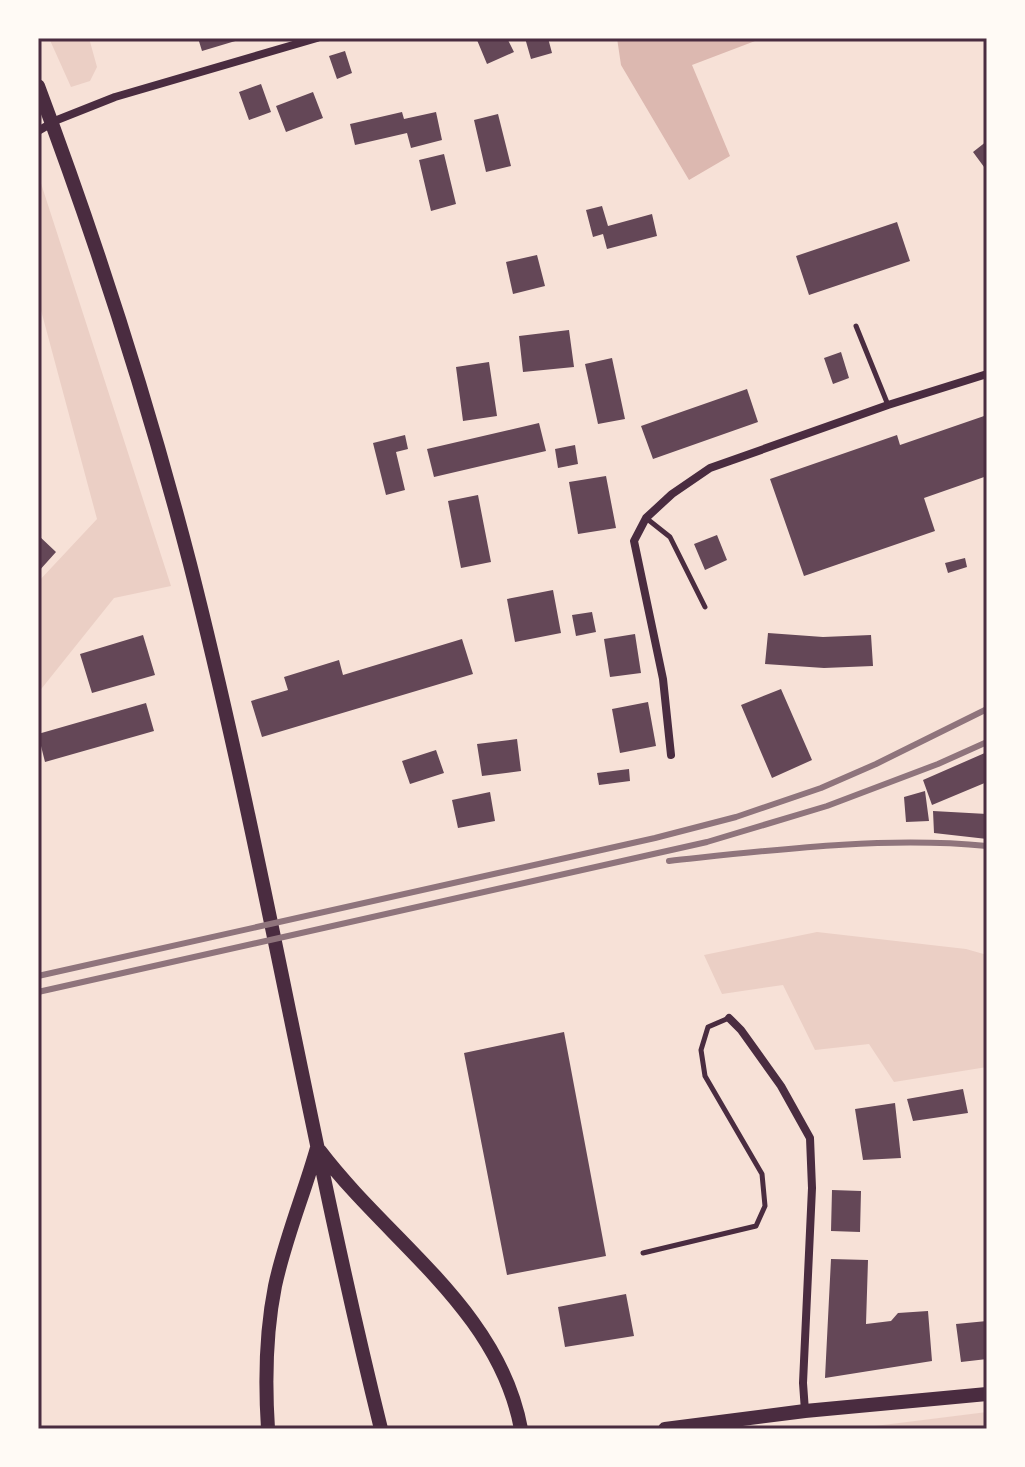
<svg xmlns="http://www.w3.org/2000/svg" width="1025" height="1467" viewBox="0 0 1025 1467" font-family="Overpass,sans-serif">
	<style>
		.green { fill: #ebcfc5 }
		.water { fill: #dcb8b0 }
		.building { fill: #644757 }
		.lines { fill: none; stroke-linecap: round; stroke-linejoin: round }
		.service { stroke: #4a2c40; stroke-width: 5 }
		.minor { stroke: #4a2c40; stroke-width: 8 }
		.secondary { stroke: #4a2c40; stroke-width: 14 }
		.primary { stroke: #4a2c40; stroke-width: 14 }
		.rail { stroke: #8f747c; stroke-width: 6 }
		.neatline { fill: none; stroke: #4a2c40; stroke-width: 3 }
	</style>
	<rect width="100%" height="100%" fill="#f7e1d7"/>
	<!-- green -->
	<path class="green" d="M49 38H89L97 67 90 81 71 87Z
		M38 174 171 586 114 598 38 693V582L97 519 38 299Z
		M817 932 966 949 987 955V1067L894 1082 869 1044 815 1050 783 985 722 994 704 955Z
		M987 1412V1429H851Z"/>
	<!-- water -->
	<path class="water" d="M617 38H763L692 65 730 156 689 180 621 65Z"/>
	<!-- building -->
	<path class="building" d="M198 38H242V39L202 51Z
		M480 38H507L514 52 487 64 477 40Z
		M525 38H548L552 53 531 59Z
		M345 51 352 73 337 79 329 56Z
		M261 84 271 112 249 120 239 92Z
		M313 92 323 118 286 132 276 106Z
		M402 112 404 119 436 112 442 140 411 148 407 133 355 145 350 124Z
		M498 114 511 166 486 172 474 120Z
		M987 141V171L973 152Z
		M444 154 456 204 431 211 419 160Z
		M602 206 608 226 652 214 657 236 607 249 603 234 593 237 586 210Z
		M897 222 910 261 809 295 796 256Z
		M537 255 545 286 513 294 506 262Z
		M569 330 574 367 523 372 519 336Z
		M841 352 849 378 833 384 824 358Z
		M612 358 625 419 598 424 585 364Z
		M489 362 497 416 463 421 456 367Z
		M747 389 758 422 653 459 641 426Z
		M987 415V476L924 498 935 531 804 576 770 479 897 435 900 445Z
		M539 423 546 451 434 477 427 449Z
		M405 435 408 449 396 452 405 490 386 495 373 443Z
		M575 445 578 464 558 468 555 449Z
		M606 476 616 528 578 534 569 482Z
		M478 495 491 562 461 568 448 501Z
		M38 535 56 552 38 572Z
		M717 535 727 560 705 570 694 544Z
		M965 558 967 567 948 573 945 563Z
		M553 590 561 633 515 642 507 599Z
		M592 612 596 632 576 636 572 615Z
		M768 633 823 637 871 635 873 666 824 668 765 664Z
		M635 634 641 673 610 677 604 639Z
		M143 635 155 675 92 693 80 654Z
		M462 639 473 674 262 737 251 701 288 690 284 677 339 660 343 675Z
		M781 689 812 760 772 778 741 705Z
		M648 702 656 746 620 753 612 709Z
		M146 703 154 731 45 762 38 734Z
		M517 739 521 771 482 776 477 744Z
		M436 750 444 773 410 784 402 761Z
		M987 752V782L932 805 923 780Z
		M629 769 630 781 599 785 597 773Z
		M925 791 929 821 906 822 904 797Z
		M490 792 495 821 458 828 452 800Z
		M933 811 987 814V839L934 833Z
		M564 1032 606 1256 507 1275 464 1053Z
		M963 1089 968 1113 913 1121 907 1099Z
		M895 1103 901 1158 863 1160 855 1109Z
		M832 1190 861 1191 860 1232 831 1231Z
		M831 1259 868 1260 866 1324 891 1321 898 1313 928 1311 932 1361 825 1378Z
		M626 1294 634 1336 565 1347 558 1307Z
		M987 1321V1359L961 1362 956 1324Z"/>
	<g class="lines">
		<!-- service -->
		<path class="service" d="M856 326 888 405
			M646 518 670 537 705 607
			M643 1253 756 1226 765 1206 762 1174 705 1076 701 1050 708 1027 729 1018"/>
		<!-- minor -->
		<path class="minor" d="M38 131 57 120 115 97 317 38
			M671 755 663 679 634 541 646 518 672 494 710 468 888 405 987 374
			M729 1018 741 1030 781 1086 810 1138 812 1188 803 1383 805 1411"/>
		<!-- secondary -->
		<path class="secondary" d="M665 1429 805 1411 987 1394"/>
		<!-- primary -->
		<path class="primary" d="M38 86C97 243 148 402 190 564 263 851 310 1142 381 1429
			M320 1151C389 1242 499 1310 521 1429
			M268 1429C265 1383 266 1331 275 1286 285 1239 304 1194 317 1148"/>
		<!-- rail -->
		<path class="rail" d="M669 861C773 850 882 836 987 846
			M38 976 655 838 736 817 821 788 876 764 987 709
			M38 992 707 842 827 806 938 764 987 742"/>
	</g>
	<!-- border -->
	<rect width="1025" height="1467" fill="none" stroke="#fffaf5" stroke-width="80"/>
	<rect x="40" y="40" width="945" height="1387" class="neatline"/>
</svg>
